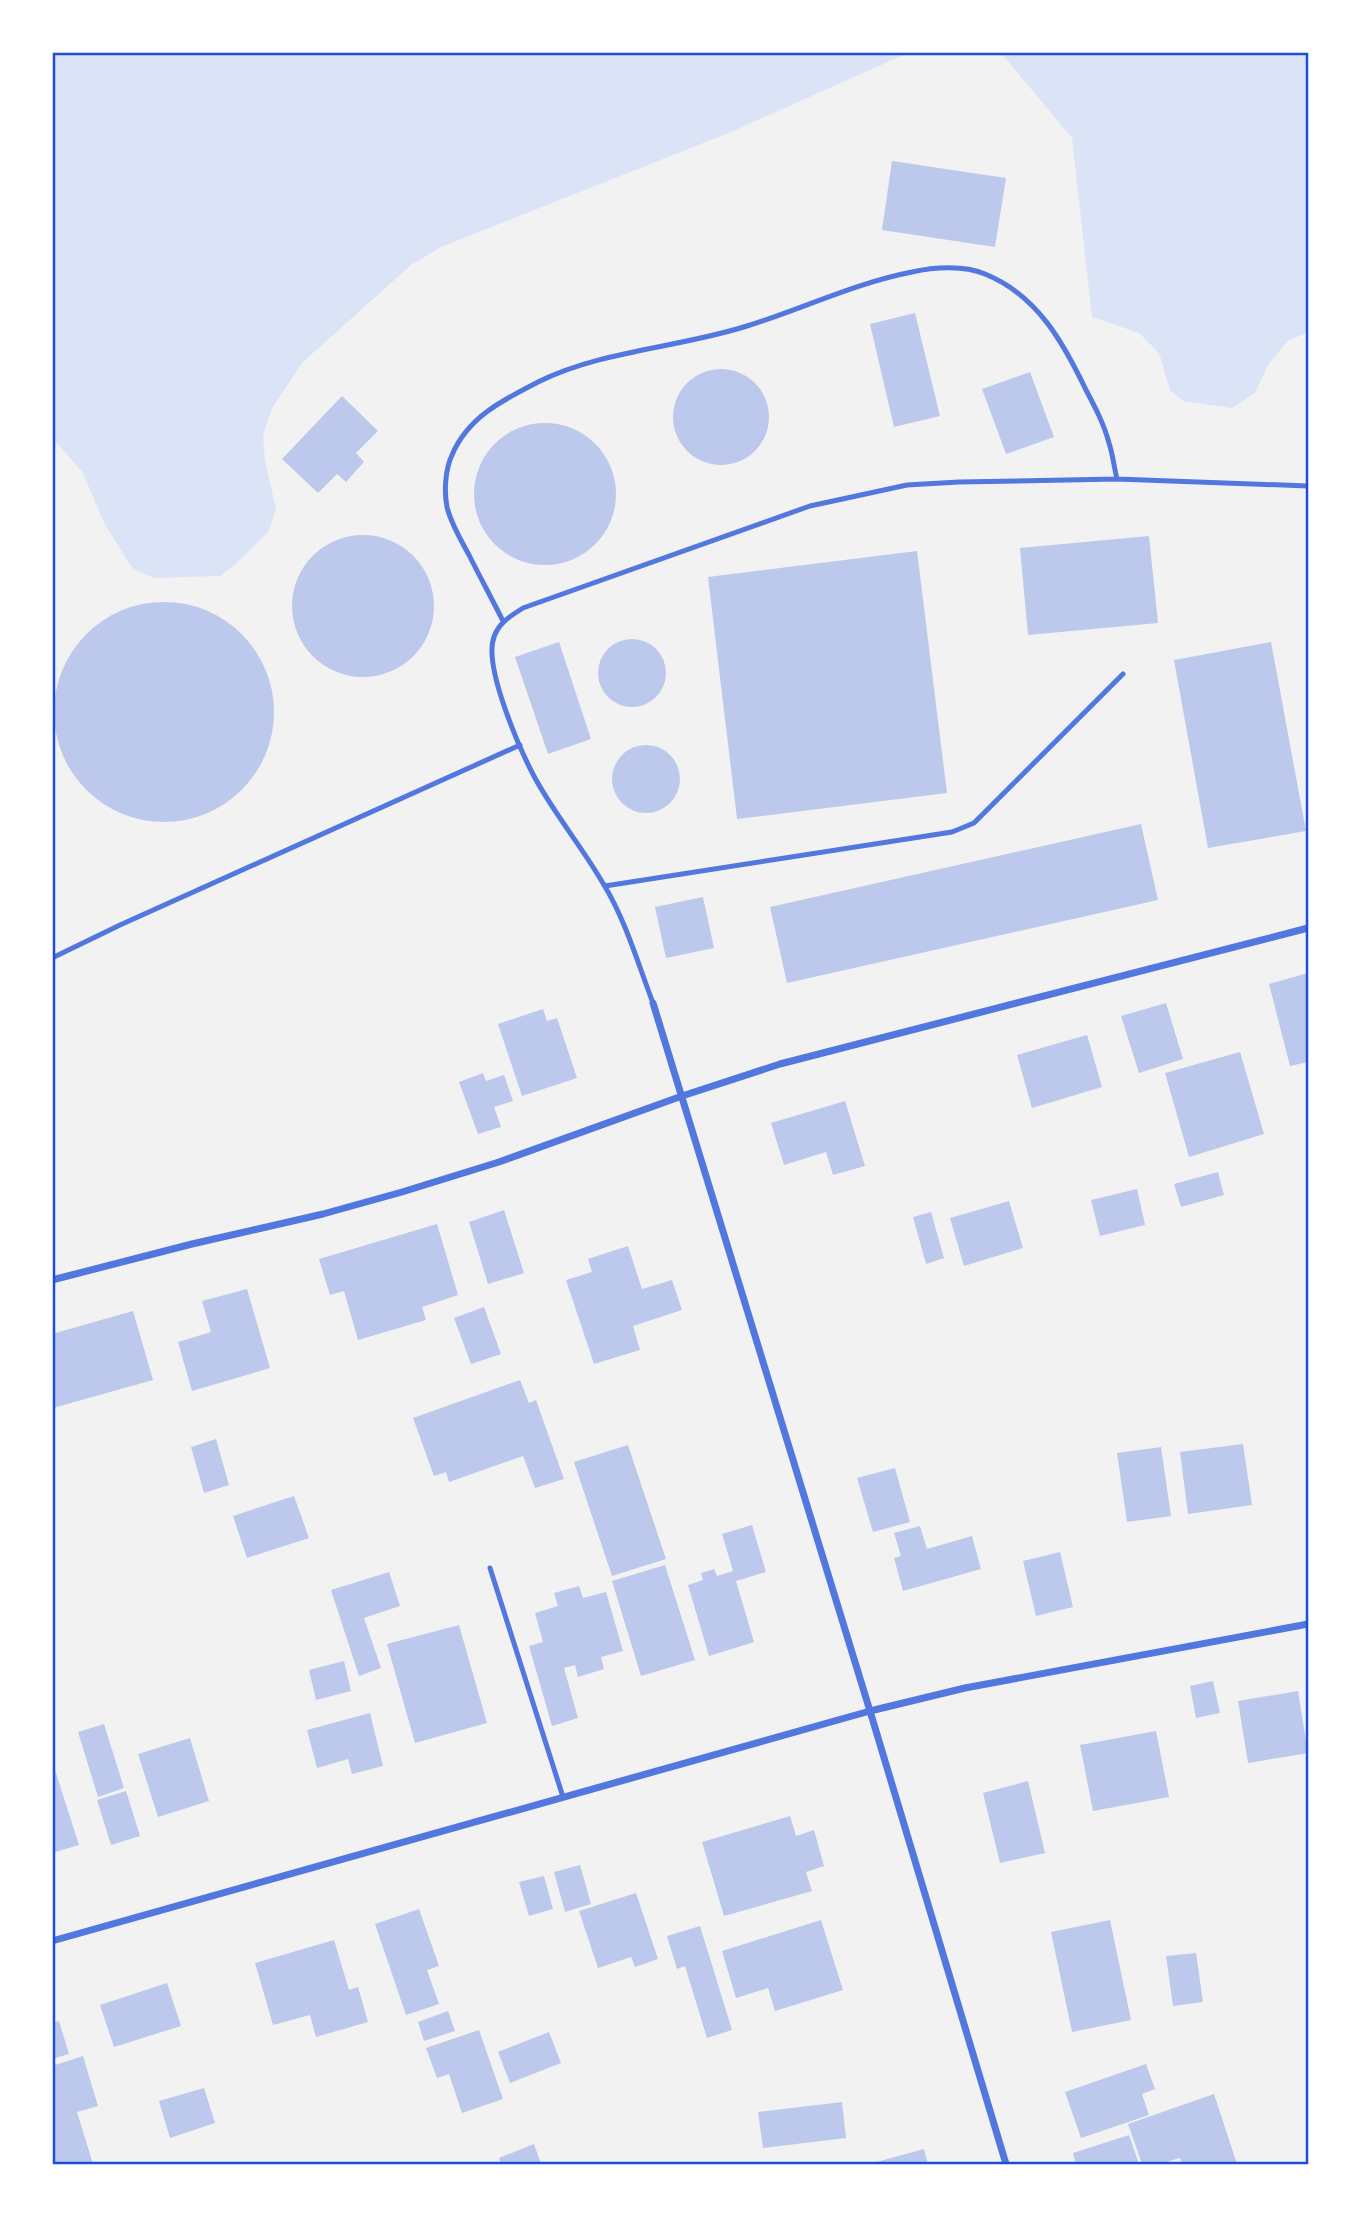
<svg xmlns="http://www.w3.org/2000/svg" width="1361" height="2217" viewBox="0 0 1361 2217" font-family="'Fira Sans',sans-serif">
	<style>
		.green { fill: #dbe4f7 }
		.building { fill: #bdc9ec }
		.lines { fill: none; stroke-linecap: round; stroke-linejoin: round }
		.service { stroke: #5277de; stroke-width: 5 }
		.minor { stroke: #5277de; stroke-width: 7 }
		.neatline { fill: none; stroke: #1d4ed8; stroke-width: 2.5 }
	</style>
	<rect width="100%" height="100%" fill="#f2f2f2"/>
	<!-- green -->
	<path class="green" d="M53 52H908V53L731 132 441 247 411 265 302 363 272 408 263 435 265 461 276 509 269 531 239 561 221 576 154 578 132 568 104 523 83 473 59 445 53 441Z
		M1001 53H1308V332L1288 341 1268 365 1255 393 1232 408 1183 401 1170 390 1159 353 1139 333 1092 317 1072 138Z"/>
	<!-- building -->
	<path class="building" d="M892 161 1006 178 995 247 882 230Z
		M915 313 940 416 894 427 870 324Z
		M673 417a48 48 0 1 1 96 0a48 48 0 1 1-96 0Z
		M1030 372 1054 437 1006 454 982 389Z
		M342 396 378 431 356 453 364 462 346 482 337 474 318 493 282 459Z
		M474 494a71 71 0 1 1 142 0a71 71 0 1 1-142 0Z
		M292 606a71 71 0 1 1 142 0a71 71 0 1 1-142 0Z
		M1149 536 1158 623 1028 635 1020 548Z
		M917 551 947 793 737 819 708 577Z
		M54 712a110 110 0 1 1 220 0a110 110 0 1 1-220 0Z
		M598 673a34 34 0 1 1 68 0a34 34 0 1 1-68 0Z
		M559 642 591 739 548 754 515 657Z
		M1271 642 1306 831 1208 848 1174 660Z
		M612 779a34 34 0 1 1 68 0a34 34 0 1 1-68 0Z
		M1141 824 1158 900 787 983 770 907Z
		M703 897 714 948 666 958 655 907Z
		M1308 973V1062L1290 1066 1269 984Z
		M1166 1003 1183 1059 1139 1073 1121 1016Z
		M543 1009 547 1021 557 1018 577 1078 522 1096 498 1024Z
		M1087 1035 1102 1087 1032 1108 1017 1055Z
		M1240 1052 1264 1134 1189 1157 1165 1073Z
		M483 1073 486 1081 504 1075 513 1101 494 1107 501 1127 478 1134 459 1082Z
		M845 1101 865 1166 833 1175 826 1152 784 1165 771 1123Z
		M1218 1172 1224 1195 1181 1207 1174 1184Z
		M1137 1189 1145 1225 1100 1236 1091 1200Z
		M1009 1201 1023 1248 964 1266 950 1218Z
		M504 1210 524 1273 488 1284 469 1222Z
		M931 1212 944 1258 926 1264 913 1217Z
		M437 1224 458 1295 422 1307 426 1320 358 1340 344 1291 330 1295 319 1259Z
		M628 1246 642 1289 672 1280 682 1310 633 1326 640 1350 594 1364 566 1280 592 1272 588 1259Z
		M247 1289 270 1368 192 1391 178 1342 211 1332 202 1301Z
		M484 1307 501 1354 471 1364 454 1318Z
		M133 1311 153 1380 53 1408 52 1334Z
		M520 1380 529 1403 536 1400 564 1479 535 1488 523 1456 449 1482 446 1472 434 1476 413 1418Z
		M216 1439 229 1485 204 1493 191 1447Z
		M1243 1444 1252 1505 1188 1514 1180 1452Z
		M628 1445 666 1559 612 1576 574 1462Z
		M1161 1447 1171 1516 1127 1522 1117 1453Z
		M895 1468 910 1522 873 1532 857 1478Z
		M294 1496 309 1538 247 1558 233 1516Z
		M752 1525 766 1572 736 1581 754 1642 709 1656 688 1585 703 1580 701 1573 714 1569 717 1576 733 1571 722 1534Z
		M920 1526 927 1549 972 1536 981 1569 903 1591 894 1558 901 1556 894 1533Z
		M1060 1552 1073 1607 1036 1616 1023 1561Z
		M665 1565 695 1660 641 1676 612 1581Z
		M389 1572 400 1606 364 1618 381 1668 359 1676 331 1590Z
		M579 1586 583 1598 606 1592 623 1651 601 1657 604 1669 578 1677 575 1665 564 1668 578 1718 552 1726 529 1646 543 1642 535 1613 558 1606 554 1593Z
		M459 1625 487 1723 415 1743 387 1644Z
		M344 1661 351 1691 316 1700 309 1670Z
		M1213 1681 1220 1713 1196 1718 1190 1686Z
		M1298 1691 1308 1753 1248 1763 1238 1701Z
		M370 1713 383 1766 352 1774 348 1759 317 1768 307 1730Z
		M104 1724 124 1788 98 1797 78 1732Z
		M1156 1731 1169 1797 1093 1811 1080 1745Z
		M190 1738 209 1801 158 1817 138 1754Z
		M52 1770H55L79 1845 52 1853Z
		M1028 1781 1045 1853 1000 1863 983 1793Z
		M126 1791 140 1836 111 1845 97 1800Z
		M790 1816 796 1836 814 1830 824 1866 806 1872 812 1891 724 1916 702 1842Z
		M580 1865 591 1904 565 1912 554 1872Z
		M544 1876 553 1909 529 1916 519 1882Z
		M636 1893 658 1959 635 1967 631 1957 598 1968 579 1911Z
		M419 1909 439 1966 427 1970 439 2004 406 2015 375 1924Z
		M821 1920 843 1990 775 2011 768 1988 736 1998 722 1951Z
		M1110 1920 1131 2020 1072 2032 1051 1932Z
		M700 1926 732 2030 707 2038 685 1966 677 1969 667 1936Z
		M334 1940 349 1990 358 1987 368 2022 316 2037 310 2015 273 2025 255 1963Z
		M1196 1953 1203 2002 1173 2006 1166 1956Z
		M167 1983 181 2026 114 2047 100 2005Z
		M448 2011 455 2031 424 2041 418 2022Z
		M59 2021 69 2054 52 2059V2023Z
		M479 2030 503 2099 462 2113 449 2074 437 2078 426 2048Z
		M549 2032 561 2063 510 2083 498 2052Z
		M83 2056 98 2106 77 2112 93 2164H52V2066Z
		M1146 2064 1155 2089 1142 2094 1149 2115 1081 2138 1065 2092Z
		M204 2088 215 2123 170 2138 159 2101Z
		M1214 2094 1237 2164H1182L1180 2158 1159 2164H1142L1128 2124Z
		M842 2102 846 2138 763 2148 758 2112Z
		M1129 2135 1139 2164H1076L1073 2153Z
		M534 2144 541 2164H501L499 2158Z
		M924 2149 928 2164H869Z"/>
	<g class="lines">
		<!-- service -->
		<path class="service" d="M503 621C492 599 480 577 469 555 461 540 451 524 447 507 444 492 445 470 452 455 468 417 503 400 538 382 603 350 678 348 747 326 802 309 855 283 912 272 934 267 964 265 985 274 1037 295 1063 342 1086 390 1095 407 1104 424 1109 443 1113 455 1114 467 1117 479
			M605 886 952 832 974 823 1123 674
			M52 958 120 925 520 745
			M653 1003C638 964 626 921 604 885 583 848 555 815 535 778 520 750 483 666 494 637 499 622 511 616 523 608L810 506 907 485 959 482 1117 479 1308 486
			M490 1568 563 1797"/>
		<!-- minor -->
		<path class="minor" d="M653 1003 870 1711 1006 2164
			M52 1280 192 1244 323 1214 402 1192 499 1162 682 1096 780 1064 1308 928
			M52 1941 870 1711 965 1688 1308 1624"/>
	</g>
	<!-- border -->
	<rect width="1361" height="2217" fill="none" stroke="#ffffff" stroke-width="108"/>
	<rect x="54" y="54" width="1253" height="2109" class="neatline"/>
</svg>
